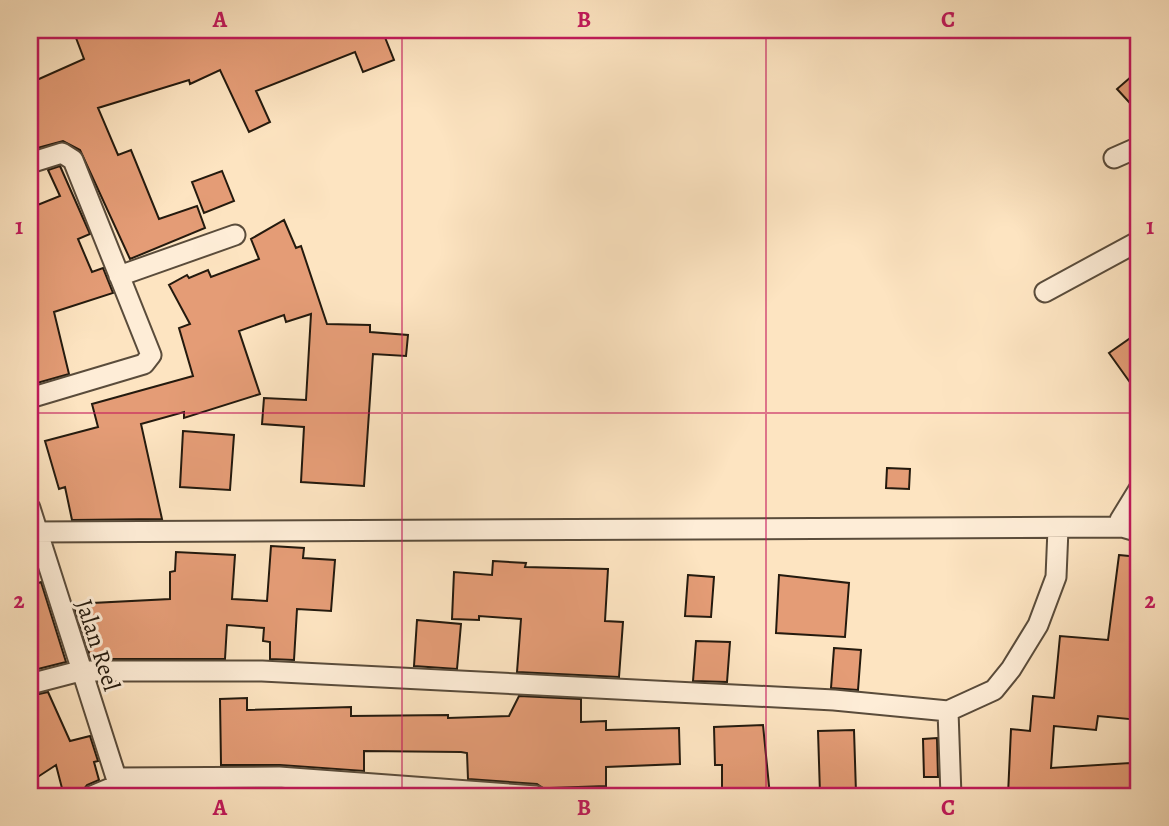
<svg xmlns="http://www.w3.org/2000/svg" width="1169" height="826" viewBox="0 0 1169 826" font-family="Alegreya,serif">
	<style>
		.building { fill: #e49c76; stroke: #241a0e; stroke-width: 2 }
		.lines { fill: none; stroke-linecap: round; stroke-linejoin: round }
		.street-casing { stroke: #5a4c3b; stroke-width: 23 }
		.street { stroke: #feedd7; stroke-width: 19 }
		.grid { fill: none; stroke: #c2185b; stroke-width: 2; stroke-opacity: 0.55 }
		.labels { text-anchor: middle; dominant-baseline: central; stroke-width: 6; stroke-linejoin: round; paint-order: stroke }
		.street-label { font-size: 24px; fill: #241a0e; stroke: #feedd7 }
		.neatline { fill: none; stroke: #c2185b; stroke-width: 2.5 }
		.grid-label { font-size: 23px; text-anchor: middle; font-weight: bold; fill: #c2185b }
	</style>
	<rect width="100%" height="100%" fill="#fde4c1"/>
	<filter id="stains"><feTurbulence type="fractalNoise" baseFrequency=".00286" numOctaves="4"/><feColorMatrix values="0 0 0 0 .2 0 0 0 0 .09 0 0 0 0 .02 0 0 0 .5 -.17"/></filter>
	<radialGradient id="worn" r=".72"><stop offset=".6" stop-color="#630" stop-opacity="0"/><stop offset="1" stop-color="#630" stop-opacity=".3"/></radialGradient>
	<!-- building -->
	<path class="building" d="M73 30H382L394 60 363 72 355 52 256 91 270 122 249 132 220 70 190 84 189 80 98 108 118 155 131 150 159 219 197 206 205 228 130 259 80 150 63 141 30 150V83L84 59Z
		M1139 70V113L1117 89Z
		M60 166 90 234 78 239 92 272 103 268 113 293 54 312 69 374 30 385V208L60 196 48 170Z
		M222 171 234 201 204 213 192 182Z
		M284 220 296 248 301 246 327 324 370 325V332L408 335 406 356 373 354 364 486 301 482 304 427 262 424 264 398 306 400 311 314 286 322 284 315 239 331 260 394 184 418V412L141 424 162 519 72 520 65 487 59 489 45 441 98 427 92 404 193 376 179 328 190 324 169 285 187 275 189 278 208 270 211 277 259 259 251 239Z
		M1139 332V395L1109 353Z
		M183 431 234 435 230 490 180 487Z
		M887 468 910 469 909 489 886 488Z
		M271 546 304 548 303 558 335 560 331 611 297 609 294 660 270 659V642L263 641 264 628 227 625 225 659H91L73 604 170 599V572L175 571 176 552 235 555 232 599 267 601Z
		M1119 555 1139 557V720L1098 716 1096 730 1054 726 1051 768 1130 763 1132 796 1008 795 1011 729 1030 731 1033 696 1054 698 1060 636 1108 640Z
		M493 561 526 563 525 567 608 569 605 621 623 622 619 677 517 672 521 619 479 616V620L452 619 454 572 492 575Z
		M688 575 714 577 711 617 685 616Z
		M779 575 849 583 845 637 776 633Z
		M41 582 66 662 30 671V586Z
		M417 620 461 624 457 669 414 666Z
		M696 641 730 642 727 682 693 681Z
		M834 648 861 650 858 690 831 688Z
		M48 692 70 741 90 736 98 761 94 762 99 780 87 785 80 794 64 796 56 765 30 782V696Z
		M519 696 581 699V722L606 721V730L679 728 680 764 606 767V786L550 788 547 791 537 784 468 779 467 753 461 752 364 751V771L280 765H221L220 699 247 698V710L351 707V716L448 715V718L509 716Z
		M763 725 770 796H722V765H715L714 727Z
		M854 730 856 793 820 794 818 731Z
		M937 738 938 777H924L923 739Z"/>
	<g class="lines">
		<defs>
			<path id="street" d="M1114 158 1139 147
				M30 163 62 153 73 160 151 355 144 364 30 398
				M119 276 235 235
				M1045 292 1139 241
				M1139 489 1120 520 1122 527 1139 532
				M30 508 122 796
				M30 532 1122 527
				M30 684 80 671H262L834 700 948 711 994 690 1011 669 1038 625 1056 577 1058 529
				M948 711 951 796
				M117 778 279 777 536 796
				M92 796 118 785"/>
		</defs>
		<!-- street casing -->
		<use href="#street" class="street-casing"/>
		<!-- street -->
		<use href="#street" class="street"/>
	</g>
	<!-- grid -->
	<path class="grid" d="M402 30V796M766 30V796M30 413H1139"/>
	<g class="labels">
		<!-- street labels -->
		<g class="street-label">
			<text transform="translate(98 645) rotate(72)">Jalan Reel</text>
		</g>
	</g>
	<!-- margin -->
	<rect width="1169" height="826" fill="none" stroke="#fde4c1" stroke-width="77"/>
	<rect x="38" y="38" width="1092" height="750" class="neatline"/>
	<g class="grid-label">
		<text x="220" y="27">A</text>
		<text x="584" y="27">B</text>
		<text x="948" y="27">C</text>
		<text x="19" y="234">1</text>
		<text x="1150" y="234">1</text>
		<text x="19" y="608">2</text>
		<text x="1150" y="608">2</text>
		<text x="220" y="815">A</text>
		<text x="584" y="815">B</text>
		<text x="948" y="815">C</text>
	</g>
	<rect width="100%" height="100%" filter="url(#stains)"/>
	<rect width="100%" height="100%" fill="url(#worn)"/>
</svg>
